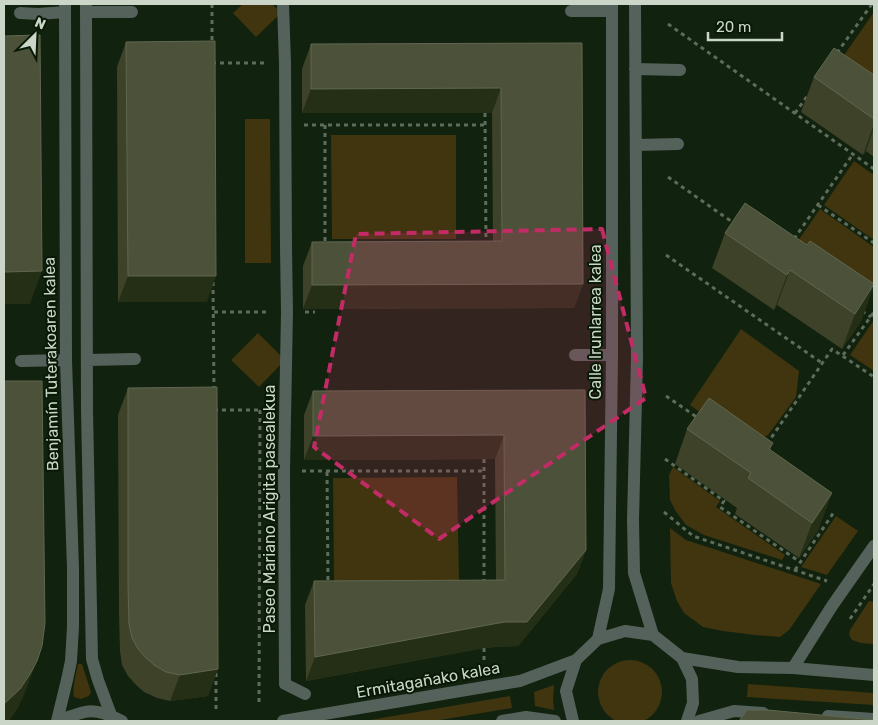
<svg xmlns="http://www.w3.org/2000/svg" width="878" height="725" viewBox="0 0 878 725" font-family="Rubik,sans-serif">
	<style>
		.green { fill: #41350f }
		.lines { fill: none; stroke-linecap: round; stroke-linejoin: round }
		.path { stroke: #5e6c5b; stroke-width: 3; stroke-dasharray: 4 4; stroke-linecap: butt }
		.minor { stroke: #54625b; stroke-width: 12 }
		.wall { fill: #3d4228 }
		.shaded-wall { fill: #252f16 }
		.building { fill: #4c5239; stroke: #606750 }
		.marked { fill: #c32b66; fill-opacity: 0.2; stroke: #c32b66; stroke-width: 4; stroke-dasharray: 10 6; stroke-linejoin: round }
		.labels { text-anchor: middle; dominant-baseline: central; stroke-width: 4; stroke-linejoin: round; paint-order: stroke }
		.street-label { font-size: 16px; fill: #cbd6c9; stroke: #081906 }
	</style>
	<rect width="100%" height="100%" fill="#11220e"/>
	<!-- green -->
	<path class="green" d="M243 4H272L281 13 256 37 233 13Z
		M874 12V100L833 71Z
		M245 119H270L271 263H245Z
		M331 135H456V239H332Z
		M854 161 874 175V240L824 205Z
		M820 209 874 247V281L859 303 789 254Z
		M874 320V371L850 355Z
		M741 329 799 371 796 397 768 435 746 446 690 405Z
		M258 333 285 360 259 387 231 360Z
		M673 467 720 501 716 507 785 555 782 560 704 535 686 525 675 510 670 500 669 475Z
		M457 477 459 581 334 582 333 478Z
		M836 516 858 531 827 575 801 567Z
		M670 528 686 540 821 584 789 630 780 637 755 635 723 631 703 627 684 613 677 601 671 583Z
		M869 601 874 602V644L861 643 852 640 849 635 850 630Z
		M598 692a32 32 0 1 1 64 0a32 32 0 1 1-64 0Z
		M78 664H82L91 692 89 696 81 699 74 697C72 689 76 673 78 664Z
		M748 684 874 693V705L747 697Z
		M554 685 553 699 554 710 535 706 534 692Z
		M510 696 512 708 434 721H364Z"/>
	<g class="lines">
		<!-- path -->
		<path class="path" d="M212 4V43
			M668 24 874 169
			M837 53 872 4
			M212 63H267
			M485 113 486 244
			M795 113 808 95
			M304 125H485
			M325 125V244
			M668 177 735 224
			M818 205 874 243
			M794 239 853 154
			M666 255 822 363
			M213 282 214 391
			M862 311 871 317
			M214 312H269
			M305 312H315
			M843 355 874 312
			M666 396 698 418
			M214 410H267
			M767 444 832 349 874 377
			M484 459V584
			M665 459 724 501 720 507 800 562
			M302 471H484
			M327 472 328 583
			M664 512 693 536 827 581
			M795 570 834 512
			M850 619 874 584
			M484 648V664
			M259 702 260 410
			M216 709V672"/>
		<!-- minor -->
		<path class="minor" d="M86 4 87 410 92 659 98 680 111 715
			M283 4 285 63 286 248 287 312 284 471 285 684 305 694
			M635 4 637 358 633 520 634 573 653 635
			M571 11H612
			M86 12H132
			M20 13 38 14 65 12
			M635 69 680 70
			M636 145 678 144
			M575 355H612
			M87 360 135 359
			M21 361 66 360
			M598 639 609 589 612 355V4
			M682 658 738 667 793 668 874 675
			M793 668 832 606 874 546
			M828 716 874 719
			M57 721 67 680 71 661 73 627V568L66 360 65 4
			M59 721C87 709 95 707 122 721
			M283 721 520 681 576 660
			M502 721 526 717 555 721
			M573 721 566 691 576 660 598 639 625 631 653 635 682 658 692 679 693 703 687 721
			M699 721 734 711 763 713"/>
	</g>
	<!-- wall -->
	<path class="wall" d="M126 42 207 302H118L117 67Z
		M582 43 583 284 574 308 303 309V266L312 242 493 241 492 113H302V69L311 44Z
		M874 75V157L866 151 863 155 801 112 814 77Z
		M745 203 862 320 842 349 777 305 774 310 712 268 725 233Z
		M128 388 218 669 208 696 170 701 157 698 144 692 136 685 128 676 122 665 120 651 119 614 118 415Z
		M585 390 586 550 577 574 518 646 496 647 484 648 306 681 305 605 314 581 496 580 495 459 304 460V415L313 391Z
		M687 429 773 443 770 450 819 529 799 558 735 514 737 508 675 464Z"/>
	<!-- shaded-wall -->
	<path class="shaded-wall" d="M501 88 492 113H302L311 89Z
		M874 124V128L866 151 863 155Z
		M790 270 777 305 774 310 787 275Z
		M42 271 30 304H4V272Z
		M128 276H216L207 302H118Z
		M583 284 574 308 303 309 312 285Z
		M874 285 862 320 842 349 855 314Z
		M504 435 495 459 304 460 313 436Z
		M832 493 819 529 799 558 812 523Z
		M586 550 577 574 518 646 496 647 484 648 306 681 315 657Z
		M37 661 24 695 18 708 9 721H4V704Z
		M218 669 208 696 170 701 180 675Z"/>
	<!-- building -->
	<path class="building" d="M40 35 42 271 4 272V36Z
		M215 41 216 276H128L126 42Z
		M582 43 583 284 312 285V242L502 241 501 88 311 89V44Z
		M834 48 874 75V119L814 77Z
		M745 203 807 245 810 241 874 284 855 314 790 270 787 275 725 233Z
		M4 381H42L45 623 42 646 37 661 30 674 20 689 4 704Z
		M217 387 218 669 180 675 166 672 154 665 146 658 138 649 132 638 129 624 128 588V388Z
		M585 390 586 550 527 622H505L493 624 315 657 314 581 505 580 504 435 313 436V391Z
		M709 398 773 443 769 449 832 493 812 523 748 478 751 473 687 429Z
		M747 710H768L874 720V721H739Z"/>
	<!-- marked area -->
	<path class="marked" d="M602 229 646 398 439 539 314 447 356 234Z"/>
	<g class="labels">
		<!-- street labels -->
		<g class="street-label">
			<text transform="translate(595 322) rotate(-90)">Calle Irunlarrea kalea</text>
			<text transform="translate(51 364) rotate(-91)">Benjamín Tuterakoaren kalea</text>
			<text transform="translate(269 509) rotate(-90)">Paseo Mariano Arigita pasealekua</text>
			<text transform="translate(428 680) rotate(-10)">Ermitagañako kalea</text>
		</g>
	</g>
	<!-- border -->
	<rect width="878" height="725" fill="none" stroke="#cbd6c9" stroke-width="10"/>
	<!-- north arrow -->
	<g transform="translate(35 35) rotate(24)" stroke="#081906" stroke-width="4" paint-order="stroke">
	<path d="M0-4L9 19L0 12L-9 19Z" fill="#cbd6c9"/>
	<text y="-8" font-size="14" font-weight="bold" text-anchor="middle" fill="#cbd6c9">N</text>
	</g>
	<!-- scale -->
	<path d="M708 32v8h74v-8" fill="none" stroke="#cbd6c9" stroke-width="2.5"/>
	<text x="716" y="32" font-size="15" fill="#cbd6c9" stroke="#081906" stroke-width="4" paint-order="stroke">20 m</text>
</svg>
